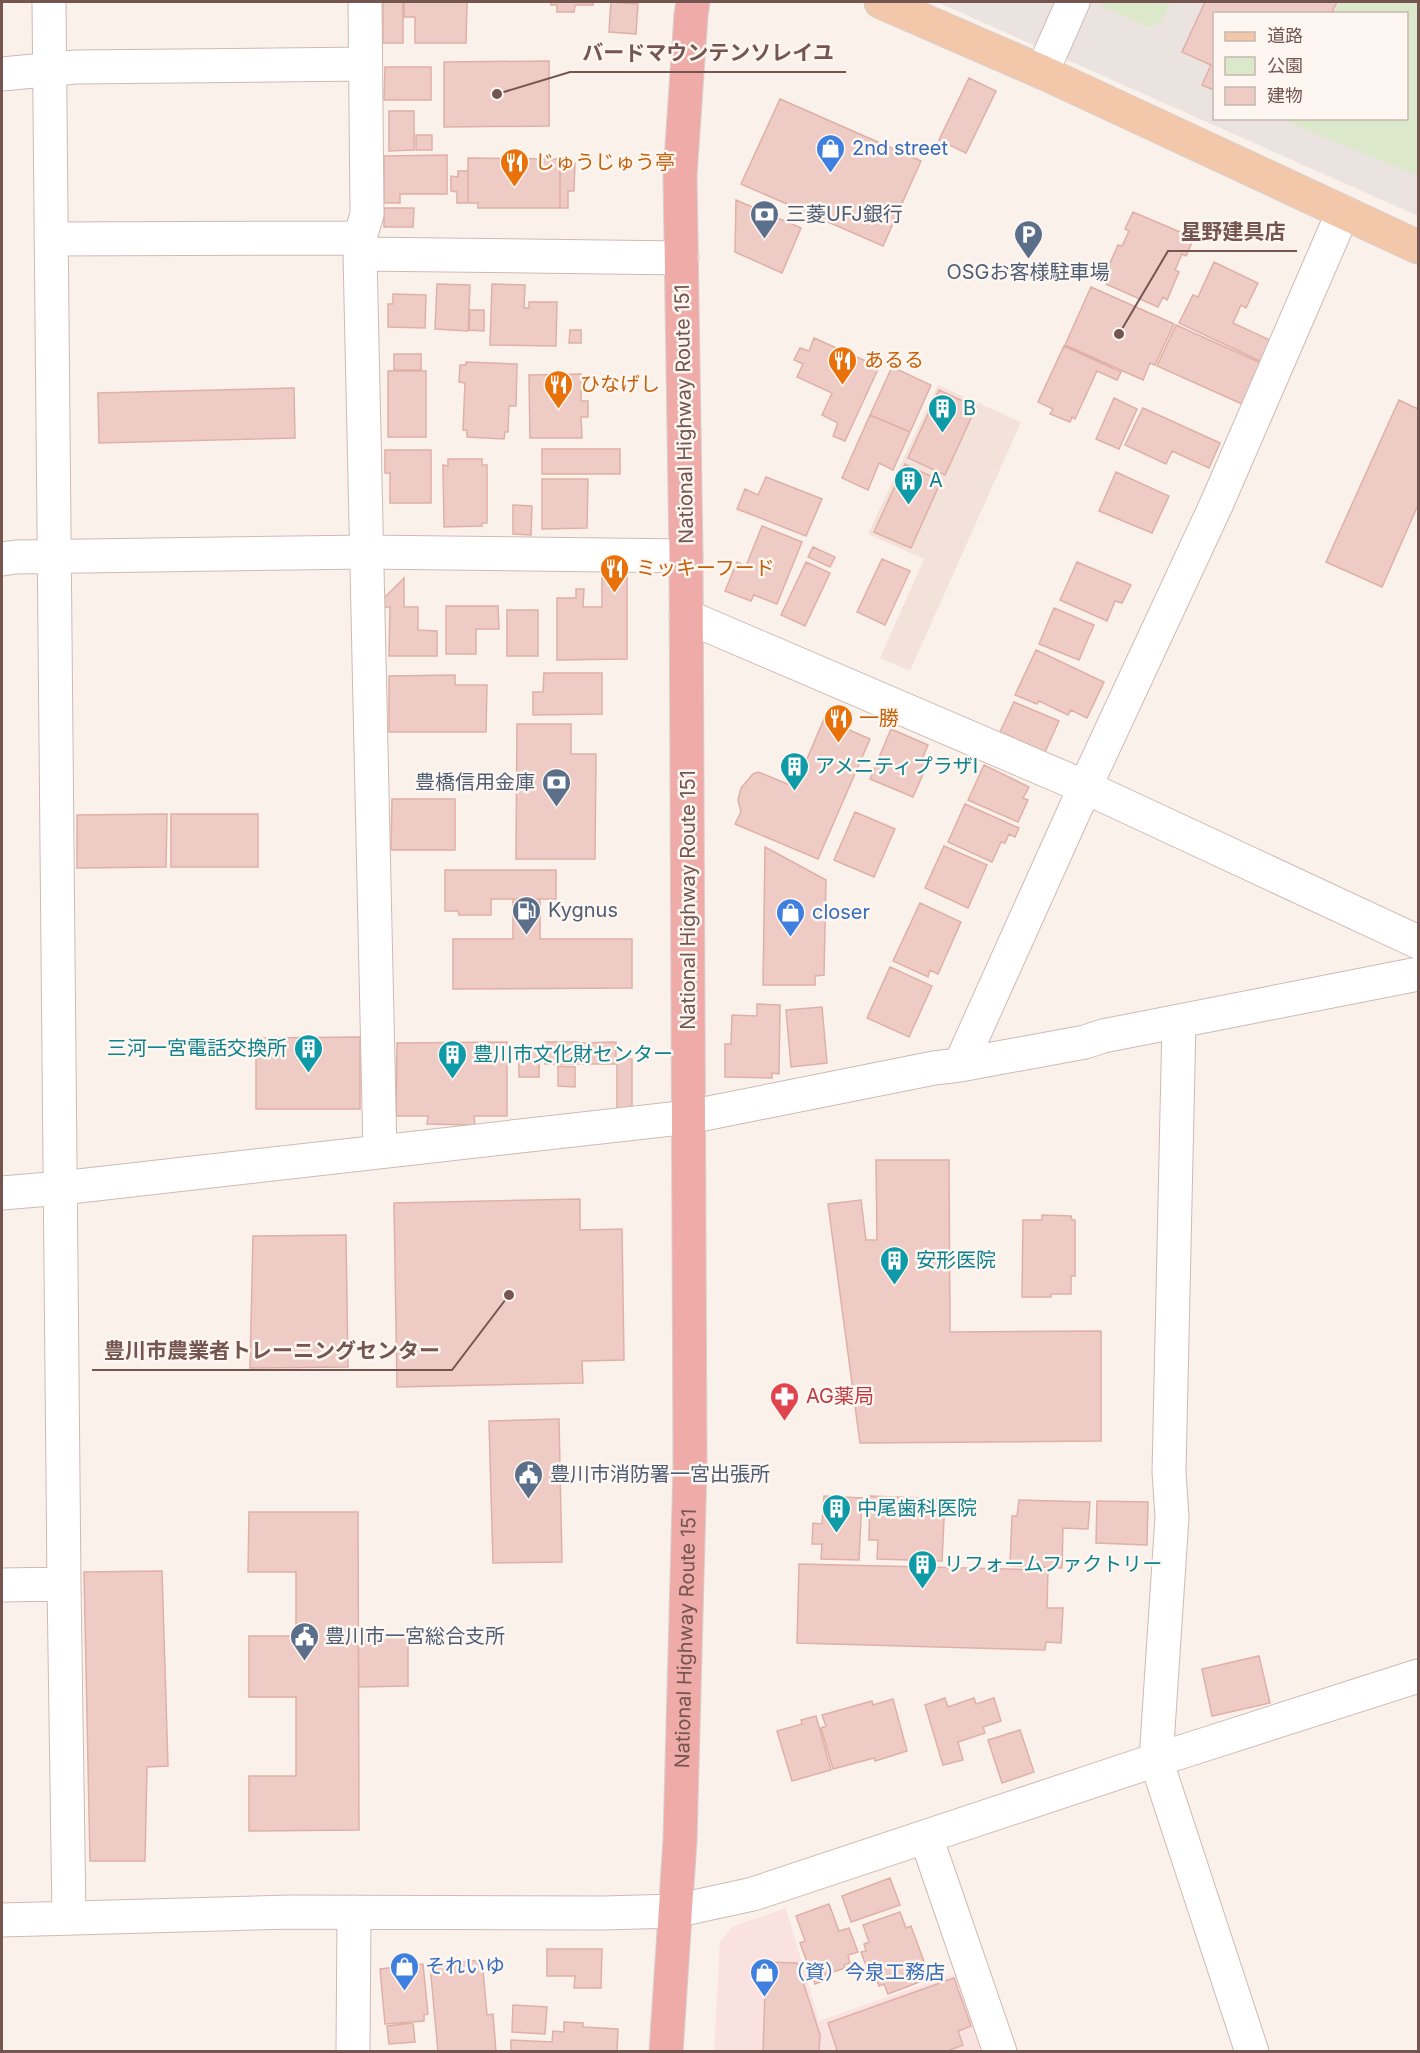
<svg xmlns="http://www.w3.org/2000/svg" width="1420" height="2053" viewBox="0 0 1420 2053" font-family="Inter,'Noto Sans JP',sans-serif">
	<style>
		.residential { fill: #f2e2da }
		.commercial { fill: #fae2e0 }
		.industrial { fill: #ebe3e0; fill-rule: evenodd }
		.green { fill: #dce8ca }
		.building { fill: #eeccc5; stroke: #dfb0a7; stroke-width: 1.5 }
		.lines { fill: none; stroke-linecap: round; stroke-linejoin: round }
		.minor-casing { stroke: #cebab4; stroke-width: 35 }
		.major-casing { stroke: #d8cfce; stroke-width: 35 }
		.highway-casing { stroke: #d8cfce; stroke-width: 35 }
		.minor { stroke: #fff; stroke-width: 33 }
		.major { stroke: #f3c8aa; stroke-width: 33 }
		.highway { stroke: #efaba8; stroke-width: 33 }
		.labels { text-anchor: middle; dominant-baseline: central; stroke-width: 5; stroke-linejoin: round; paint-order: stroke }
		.shop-label { font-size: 20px; fill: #366cbe; stroke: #fef6f1; text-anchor: start }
		.food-label { font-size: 20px; fill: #c56008; stroke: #fef6f1; text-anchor: start }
		.service-label { font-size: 20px; fill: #4e5e75; stroke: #fef6f1; text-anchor: start }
		.culture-label { font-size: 20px; fill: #0d838f; stroke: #fef6f1; text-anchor: start }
		.street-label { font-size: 20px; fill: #745550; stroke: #fef6f1 }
		.health-label { font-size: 20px; fill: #be3a42; stroke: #fef6f1; text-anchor: start }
		.leader { fill: none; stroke: #745550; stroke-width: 2 }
		.callout-dot { fill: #745550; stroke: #fef6f1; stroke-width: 2 }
		.callout-label { font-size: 21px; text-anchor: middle; font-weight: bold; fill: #745550; stroke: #fef6f1; stroke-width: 5; stroke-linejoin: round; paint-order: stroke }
	</style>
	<rect width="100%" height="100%" fill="#fbf1eb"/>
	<!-- residential -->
	<path class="residential" d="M938 385 1021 422 910 671 880 658 924 559 868 534Z"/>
	<!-- commercial -->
	<path class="commercial" d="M786 1908 819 2021 956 1973 983 2052H714L720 1941 733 1926Z"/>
	<!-- industrial -->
	<path class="industrial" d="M937 2H1418V216ZM1214 14H1406V118H1214Z"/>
	<!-- green -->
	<path class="green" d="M1101 2H1100H1171L1161 22 1148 27 1102 6Z
		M1339 2H1418V176L1288 122 1290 118H1406V14L1334 13Z"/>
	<!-- building -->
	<path class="building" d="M383 2H403V43H383Z
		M404 2H467L466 43H415V17H404Z
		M551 2H593V5H575L574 12H557V5H551Z
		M611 2 638 4 636 34 609 32Z
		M1205 2H1337L1331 14H1214V90L1202 85 1211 65 1182 52Z
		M549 61V126L444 127V62Z
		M385 67H431V100H384Z
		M969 78 996 91 966 153 939 140Z
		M780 99 921 161 883 246 741 184Z
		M389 111H414V150L389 151Z
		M416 135H432V150H416Z
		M447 155V194H400V203H384V156Z
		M468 158 560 159V208H478V203H468Z
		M560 163H575L574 191H568V208H560Z
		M458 171H468V203H457V192L451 191V176L458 177Z
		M736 200 801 228 782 273 735 252Z
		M384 208H414L413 227H384Z
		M1133 212 1194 238 1186 256 1182 254 1175 270 1179 272 1167 300 1163 297 1158 307 1106 284 1110 274 1106 272 1118 245 1122 246 1129 231 1125 229Z
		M1214 262 1258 283 1246 308 1241 305 1233 323 1272 341 1262 362 1179 323 1193 295 1198 297Z
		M437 284 470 285 468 331 435 329Z
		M492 284 525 285 524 308H529V302H557L556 346 490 345Z
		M1091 287 1174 324 1155 365 1150 363 1143 380 1065 345Z
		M393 294 426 295 425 328 388 327V304H393Z
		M470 310H484V331L469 330Z
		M1176 325 1261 363 1242 404 1157 366Z
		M570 330H581V343H569Z
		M814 338 879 367 845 441 833 436 838 423 822 415 832 393 797 377 803 364 794 360 800 348 809 351Z
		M1064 346 1121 372 1117 380 1097 371 1075 419 1072 417 1070 422 1050 414 1053 409 1038 402Z
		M394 354H421V370H394Z
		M466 362 517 364 516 406H509L508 432H505L504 439 467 437V430H463L465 383 459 382 460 365H466Z
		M892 367 931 385 910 432 870 415Z
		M388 371H426V437H388Z
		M581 374V401H588V417H581L582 438H530L529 375Z
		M294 388 295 438 99 443 98 393Z
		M939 390 976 407 945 475 908 458Z
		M1114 398 1137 409 1119 449 1096 439Z
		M1399 400 1418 409V505L1382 587 1326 562Z
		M1143 408 1220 443 1209 468 1172 451 1166 464 1125 445Z
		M870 415 910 432 893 470 879 463 868 490 842 478Z
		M542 449H620V474H542Z
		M385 450H431V503H390V473H385Z
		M448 459H482V465H487V523H482V526L444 527 443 465 448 466Z
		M905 464 941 481 911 548 874 532Z
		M1116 472 1169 496 1152 533 1099 511Z
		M766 477 822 499 806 536 737 509 745 489 758 495Z
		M542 479H588L587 528 542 529Z
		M513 505 532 506 531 535 513 534Z
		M762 526 802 542 777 604 754 595 751 601 725 591 737 562 746 566Z
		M813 547 835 557 830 567 808 557Z
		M882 559 910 571 885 625 857 612Z
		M806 562 830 573 805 626 781 615Z
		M1077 562 1131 585 1122 603 1115 601 1107 621 1060 600Z
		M627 577V659L557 660V598H576V589H584L583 607H602V578Z
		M404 578V607H418V630L437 631V656H389L390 607H384V598Z
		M446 606H498L499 629H476V654H446Z
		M1054 608 1094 625 1079 660 1039 644Z
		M507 610H538V656H507Z
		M1036 650 1104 682 1087 718 1071 710 1068 715 1039 701 1037 704 1015 695Z
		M544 673H602V714L533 715V692H543Z
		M455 675V685H487L486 732H389V676Z
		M1014 702 1059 721 1045 752 1000 732Z
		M824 719 870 739 818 859 735 824 741 812 738 800 741 788 753 774 758 772 795 787Z
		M517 724H571V754H596L595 859H516Z
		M891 729 928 745 921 762 927 765 913 797 870 779Z
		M984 765 1029 787 1023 798 1028 800 1018 822 968 800Z
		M392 799H455V850H391Z
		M965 804 1019 828 1015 837 1009 834 1005 843 1001 842 992 862 948 842Z
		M855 812 895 829 874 877 834 860Z
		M167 814 166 867 77 868V815Z
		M171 814H258V867H171Z
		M944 846 987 865 968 908 925 888Z
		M765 847 826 880 824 975 815 976V985H763Z
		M445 870H556V899H491V915H459L458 911H445Z
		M513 899H540V939H632V988L453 989V939H513Z
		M920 903 961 922 938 974 930 970 928 977 893 961Z
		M890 967 932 986 909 1037 867 1018Z
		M757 1004 780 1005 779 1074 772 1073V1078L725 1077V1044H731L732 1015 757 1016Z
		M822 1007 827 1063 791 1067 786 1010Z
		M360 1037V1109H256V1038Z
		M507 1042V1116H474L475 1125 427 1124 428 1116H396L397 1043Z
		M545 1042H578L577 1064H545Z
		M616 1042V1064H579V1043Z
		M519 1047H539V1077H519Z
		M617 1059H632V1111L617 1110Z
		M558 1066 575 1067V1087L558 1086Z
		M876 1160H949L950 1332 1101 1331V1441L860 1443 828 1204 861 1200 866 1240H877Z
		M580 1199V1230L622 1229 624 1360 582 1361 583 1383 397 1387 394 1203Z
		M1042 1215 1071 1216 1072 1220H1075V1276H1071V1294H1051V1297H1022L1023 1220H1042Z
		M346 1235 348 1367 250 1368 253 1236Z
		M559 1419 562 1562 493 1563 489 1421Z
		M824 1496 862 1498 859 1560 821 1559 822 1544H812L813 1523 822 1524Z
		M870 1496 945 1499 942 1561 877 1559 878 1540H869Z
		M1019 1500 1090 1502 1088 1529 1063 1528 1062 1568 1010 1566 1012 1516H1017Z
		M1097 1501 1148 1502 1147 1545 1096 1543Z
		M249 1512H358L359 1830 249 1831V1776H296V1697H249V1636H296V1572H248Z
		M799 1564 1048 1570 1047 1608H1063L1061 1643 1046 1642 1045 1650 797 1643Z
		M162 1571 168 1766 147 1767 145 1861H90L84 1572Z
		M358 1636H408V1686L359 1687Z
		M1259 1656 1270 1703 1212 1716 1202 1669Z
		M945 1698 948 1707 974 1698 976 1704 994 1698 1001 1721 983 1727 985 1733 958 1742 963 1760 943 1765 925 1705Z
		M893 1699 907 1751 875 1761 874 1758 833 1769 821 1728 826 1726 822 1715 872 1701 873 1705Z
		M816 1716 831 1770 792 1781 777 1731 802 1724 801 1720Z
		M1020 1730 1034 1772 1002 1783 988 1740Z
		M890 1878 900 1905 851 1922 842 1896Z
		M829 1904 839 1931 849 1928 858 1952 848 1955 850 1963 844 1965 845 1968 821 1976 823 1981 815 1984 800 1943 805 1941 796 1916Z
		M900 1912 906 1928 911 1926 930 1978 888 1994 884 1984 879 1986 876 1977 871 1979 861 1952 866 1951 864 1944 869 1942 863 1925Z
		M547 1949H602L601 1988H574L575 1976H547Z
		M482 1960 487 2015 493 2014 496 2052H438L430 1965Z
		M766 1962 797 1963 820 2035 819 2052H763Z
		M423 1964 428 2014 424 2015V2021L385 2024 380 1969Z
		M954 1978 971 2026 958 2031 963 2045 945 2052H831L837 2050 828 2023Z
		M513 2005 547 2007 545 2034 512 2032Z
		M564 2022 583 2023V2027L618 2029 617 2052H511V2040L552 2042 553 2031 564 2032Z
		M413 2023 415 2042 389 2044 387 2026Z"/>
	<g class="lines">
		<defs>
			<path id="minor" d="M49 2 64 1584 69 1917
				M365 2 367 214 360 238V254L380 1152
				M1042 72 1073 2
				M2 74 76 67 365 64
				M51 239 360 238
				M360 254 682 258
				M2 559 16 557 367 552 686 556
				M686 616 1085 787 1418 942
				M1179 1022 1169 1472 1172 1517 1156 1760 1252 2052
				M960 1065 1085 787 1217 503 1343 212
				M2 1193 61 1188 689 1117 934 1068 960 1065 1085 1042 1103 1036 1418 974
				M2 1585 64 1584
				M926 1837 1000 2052
				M2 1920 290 1912 604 1913 675 1911 753 1894 1156 1760 1418 1676
				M353 2052 354 1912"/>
			<path id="major" d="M881 2 1042 72 1418 247"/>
			<g id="highway">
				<path id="s1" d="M666 2052 680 1840 690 1466 686 556 680 175 691 15 693 2"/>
			</g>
		</defs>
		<!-- minor casing -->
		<use href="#minor" class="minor-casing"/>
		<!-- major casing -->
		<use href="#major" class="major-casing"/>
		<!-- highway casing -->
		<use href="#highway" class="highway-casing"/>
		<!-- minor -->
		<use href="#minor" class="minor"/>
		<!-- major -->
		<use href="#major" class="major"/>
		<!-- highway -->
		<use href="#highway" class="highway"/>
	</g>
	<!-- icons -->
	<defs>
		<symbol id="shop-pin" viewBox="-11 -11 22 30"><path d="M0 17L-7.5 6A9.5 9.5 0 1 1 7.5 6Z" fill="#3f7fe0" stroke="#fef6f1"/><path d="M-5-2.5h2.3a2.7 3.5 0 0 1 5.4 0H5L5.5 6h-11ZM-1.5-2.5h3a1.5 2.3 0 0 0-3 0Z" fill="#fff"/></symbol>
		<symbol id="restaurant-pin" viewBox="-11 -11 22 30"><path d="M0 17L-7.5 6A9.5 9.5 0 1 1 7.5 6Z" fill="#e8710a" stroke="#fef6f1"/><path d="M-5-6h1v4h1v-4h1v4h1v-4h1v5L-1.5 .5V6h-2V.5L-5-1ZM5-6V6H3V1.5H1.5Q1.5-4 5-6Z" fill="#fff"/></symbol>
		<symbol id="bank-pin" viewBox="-11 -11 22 30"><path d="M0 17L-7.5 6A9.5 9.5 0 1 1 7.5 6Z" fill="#5c6f8a" stroke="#fef6f1"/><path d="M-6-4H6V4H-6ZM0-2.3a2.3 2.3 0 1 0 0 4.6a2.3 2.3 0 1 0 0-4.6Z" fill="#fff"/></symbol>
		<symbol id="parking-pin" viewBox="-11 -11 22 30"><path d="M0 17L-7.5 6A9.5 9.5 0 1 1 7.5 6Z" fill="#5c6f8a" stroke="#fef6f1"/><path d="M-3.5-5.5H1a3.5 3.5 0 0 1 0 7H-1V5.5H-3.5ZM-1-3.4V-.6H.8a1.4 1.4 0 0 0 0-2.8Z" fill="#fff"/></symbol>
		<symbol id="building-pin" viewBox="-11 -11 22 30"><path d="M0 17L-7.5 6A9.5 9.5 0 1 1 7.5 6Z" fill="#0f9aa8" stroke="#fef6f1"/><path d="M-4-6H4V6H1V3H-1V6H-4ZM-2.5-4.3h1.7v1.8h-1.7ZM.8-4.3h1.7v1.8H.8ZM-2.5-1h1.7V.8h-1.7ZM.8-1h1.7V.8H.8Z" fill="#fff"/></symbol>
		<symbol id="fuel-pin" viewBox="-11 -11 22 30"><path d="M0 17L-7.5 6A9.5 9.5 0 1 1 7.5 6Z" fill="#5c6f8a" stroke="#fef6f1"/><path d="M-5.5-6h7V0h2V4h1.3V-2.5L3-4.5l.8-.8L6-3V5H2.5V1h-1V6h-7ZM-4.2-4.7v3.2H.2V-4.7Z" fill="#fff"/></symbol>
		<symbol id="pharmacy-pin" viewBox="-11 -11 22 30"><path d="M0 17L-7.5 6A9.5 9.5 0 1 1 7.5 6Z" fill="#e0444e" stroke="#fef6f1"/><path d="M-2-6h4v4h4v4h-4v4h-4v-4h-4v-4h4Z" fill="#fff"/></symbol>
		<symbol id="civic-pin" viewBox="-11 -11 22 30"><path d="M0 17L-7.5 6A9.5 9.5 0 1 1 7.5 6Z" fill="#5c6f8a" stroke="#fef6f1"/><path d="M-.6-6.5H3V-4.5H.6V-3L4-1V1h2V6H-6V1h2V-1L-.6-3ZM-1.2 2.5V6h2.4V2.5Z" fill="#fff"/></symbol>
	</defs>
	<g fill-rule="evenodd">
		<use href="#shop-pin" x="814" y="132" width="33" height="45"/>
		<use href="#restaurant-pin" x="498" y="146" width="33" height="45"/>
		<use href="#bank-pin" x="748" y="198" width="33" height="45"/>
		<use href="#parking-pin" x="1012" y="218" width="33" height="45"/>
		<use href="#restaurant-pin" x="826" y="344" width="33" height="45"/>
		<use href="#restaurant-pin" x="542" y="368" width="33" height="45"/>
		<use href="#building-pin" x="926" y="392" width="33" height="45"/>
		<use href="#building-pin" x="892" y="464" width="33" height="45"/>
		<use href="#restaurant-pin" x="598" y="552" width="33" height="45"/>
		<use href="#restaurant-pin" x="822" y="702" width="33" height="45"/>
		<use href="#building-pin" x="778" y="750" width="33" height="45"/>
		<use href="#bank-pin" x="540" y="766" width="33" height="45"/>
		<use href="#fuel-pin" x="510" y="894" width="33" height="45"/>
		<use href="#shop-pin" x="774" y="896" width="33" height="45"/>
		<use href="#building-pin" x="292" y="1032" width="33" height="45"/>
		<use href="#building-pin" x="436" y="1038" width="33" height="45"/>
		<use href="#building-pin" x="878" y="1244" width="33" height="45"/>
		<use href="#pharmacy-pin" x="768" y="1380" width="33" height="45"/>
		<use href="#civic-pin" x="512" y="1458" width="33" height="45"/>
		<use href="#building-pin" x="820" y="1492" width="33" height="45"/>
		<use href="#building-pin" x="906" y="1548" width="33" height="45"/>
		<use href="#civic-pin" x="288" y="1620" width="33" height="45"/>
		<use href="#shop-pin" x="388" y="1950" width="33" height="45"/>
		<use href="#shop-pin" x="748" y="1956" width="33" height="45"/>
	</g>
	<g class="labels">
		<!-- shop labels -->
		<g class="shop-label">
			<text x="852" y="148">2nd street</text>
			<text x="812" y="912">closer</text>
			<text x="425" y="1966">それいゆ</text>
			<text x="785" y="1972">（資）今泉工務店</text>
		</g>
		<!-- food labels -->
		<g class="food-label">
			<text x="535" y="162">じゅうじゅう亭</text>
			<text x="864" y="360">あるる</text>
			<text x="580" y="384">ひなげし</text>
			<text x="636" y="568">ミッキーフード</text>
			<text x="859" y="718">一勝</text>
		</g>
		<!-- service labels -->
		<g class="service-label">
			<text x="786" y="214">三菱UFJ銀行</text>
			<text x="1028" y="272" text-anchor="middle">OSGお客様駐車場</text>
			<text x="535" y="782" text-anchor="end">豊橋信用金庫</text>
			<text x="548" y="910">Kygnus</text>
			<text x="550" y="1474">豊川市消防署一宮出張所</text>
			<text x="325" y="1636">豊川市一宮総合支所</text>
		</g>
		<!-- culture labels -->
		<g class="culture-label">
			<text x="963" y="408">B</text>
			<text x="929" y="480">A</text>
			<text x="815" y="766">アメニティプラザI</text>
			<text x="287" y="1048" text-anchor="end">三河一宮電話交換所</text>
			<text x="473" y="1054">豊川市文化財センター</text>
			<text x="916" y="1260">安形医院</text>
			<text x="857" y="1508">中尾歯科医院</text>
			<text x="944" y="1564">リフォームファクトリー</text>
		</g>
		<!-- street labels -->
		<g class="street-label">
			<text transform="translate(684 414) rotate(-91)">National Highway Route 151</text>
			<text transform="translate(688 900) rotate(-90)">National Highway Route 151</text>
			<text stroke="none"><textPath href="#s1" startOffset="414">National Highway Route 151</textPath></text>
		</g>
		<!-- health labels -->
		<g class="health-label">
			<text x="806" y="1396">AG薬局</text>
		</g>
	</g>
	<!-- callouts -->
	<path class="leader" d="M497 94L570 72H846M1119 334L1168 251H1297M509 1295L452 1370H92"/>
	<g class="callout-dot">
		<circle cx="497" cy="94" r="6"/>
		<circle cx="1119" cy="334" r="6"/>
		<circle cx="509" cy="1295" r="6"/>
	</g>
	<g class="callout-label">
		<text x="708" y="60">バードマウンテンソレイユ</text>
		<text x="1233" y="239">星野建具店</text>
		<text x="272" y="1358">豊川市農業者トレーニングセンター</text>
	</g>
	<!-- border -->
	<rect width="1420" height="2053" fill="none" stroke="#745550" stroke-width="6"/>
	<!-- legend -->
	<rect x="1213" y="12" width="195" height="108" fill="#fef6f1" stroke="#c7b6b1" stroke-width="1.5"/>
	<rect x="1225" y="32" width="30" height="9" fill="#f3c8aa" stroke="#c7b6b1" stroke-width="1.5"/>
	<text x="1267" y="42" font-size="18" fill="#745550">道路</text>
	<rect x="1225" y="57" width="30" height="18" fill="#dce8ca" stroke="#c7b6b1" stroke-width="1.5"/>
	<text x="1267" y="72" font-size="18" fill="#745550">公園</text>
	<rect x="1225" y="87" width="30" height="18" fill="#eeccc5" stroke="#c7b6b1" stroke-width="1.5"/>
	<text x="1267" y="102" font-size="18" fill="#745550">建物</text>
</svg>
